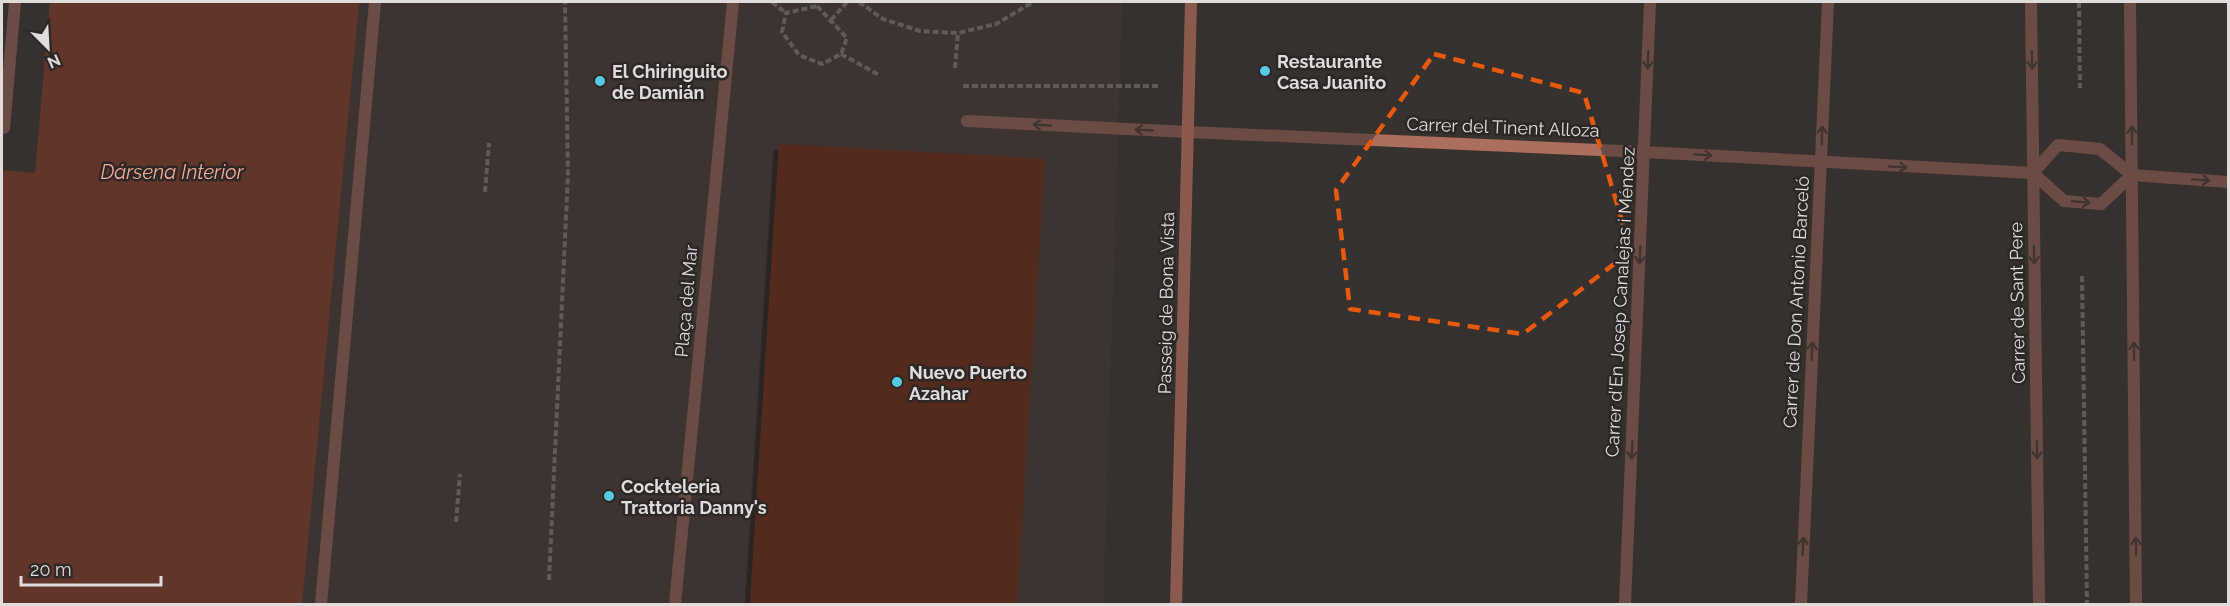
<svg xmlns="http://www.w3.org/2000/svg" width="2230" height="606" viewBox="0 0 2230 606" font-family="Raleway,sans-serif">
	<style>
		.built { fill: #463936 }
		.water { fill: #953b24 }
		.pier { fill: #373130 }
		.building { fill: #782107; filter: url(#shadow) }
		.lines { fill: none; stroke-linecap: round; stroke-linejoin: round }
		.path { stroke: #908b8a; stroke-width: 4; stroke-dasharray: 6 3; stroke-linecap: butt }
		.lane { stroke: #ac6e5d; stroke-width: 12 }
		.street { stroke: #ac6e5d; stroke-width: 12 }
		.secondary { stroke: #f08d73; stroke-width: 12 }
		.oneway { stroke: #4d3934 }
		.marked { fill: none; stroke: #e8590c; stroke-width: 4.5; stroke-dasharray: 12 8; stroke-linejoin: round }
		.poi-dot { fill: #58c9e3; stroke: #2d2726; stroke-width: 2 }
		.labels { text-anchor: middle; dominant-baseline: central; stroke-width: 5; stroke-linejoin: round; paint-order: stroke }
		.poi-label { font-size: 18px; font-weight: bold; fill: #e0dcdb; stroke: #2d2726; text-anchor: start }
		.street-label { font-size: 18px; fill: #e0dcdb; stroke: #2d2726 }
		.water-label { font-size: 20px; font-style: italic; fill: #f5aa96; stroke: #2d2726 }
	</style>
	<defs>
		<filter id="shadow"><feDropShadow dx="-5.5" dy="5.5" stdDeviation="0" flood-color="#0009"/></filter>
	</defs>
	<rect width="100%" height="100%" fill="#373130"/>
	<!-- built -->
	<path class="built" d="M2 2H1122L1103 604H2Z"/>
	<!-- water -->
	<path class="water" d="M2 2H359L302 604H2Z"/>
	<!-- pier -->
	<path class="pier" d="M2 2H50L35 173 2 170Z"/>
	<!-- building -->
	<path class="building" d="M779 144 1045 159 1017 604H750Z"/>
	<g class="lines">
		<!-- path -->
		<path class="path" d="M772 2 786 13
			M859 2 883 19 920 31 958 33 996 24 1033 2
			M2079 2 2080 88
			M817 6 847 38 841 54 822 64 799 55 782 32 786 13Z
			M831 20 847 2
			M841 54 879 75
			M955 68 958 33
			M963 86H1160
			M485 192 489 143
			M2082 276 2087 604
			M456 522 460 474
			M549 580 568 174 565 2"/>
		<!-- lane -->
		<path class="lane" d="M967 121 1188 132
			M4 128 15 2"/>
		<!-- street -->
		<path class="street" d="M2031 2 2039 604
			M2130 2 2136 604
			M1188 132 1645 152 2033 173 2064 201 2101 204 2132 175
			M2033 173 2058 145 2100 149 2132 175 2228 182
			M321 604 375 2
			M675 604 733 2
			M1625 604 1650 2
			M1801 604 1828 2"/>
		<!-- secondary -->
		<path class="secondary" d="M1176 604 1191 2"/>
	</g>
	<!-- one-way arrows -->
	<defs><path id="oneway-shaft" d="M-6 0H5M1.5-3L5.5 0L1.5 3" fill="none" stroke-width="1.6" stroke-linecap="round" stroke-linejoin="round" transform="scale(1.5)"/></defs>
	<g class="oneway">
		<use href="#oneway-shaft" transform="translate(1648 60) rotate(92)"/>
		<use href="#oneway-shaft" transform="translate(2032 60) rotate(89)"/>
		<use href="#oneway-shaft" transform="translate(1042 125) rotate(-177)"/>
		<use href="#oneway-shaft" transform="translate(1144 130) rotate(-177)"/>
		<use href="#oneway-shaft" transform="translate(1822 135) rotate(-88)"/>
		<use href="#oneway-shaft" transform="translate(2132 135) rotate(-91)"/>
		<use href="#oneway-shaft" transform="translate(1703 155) rotate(4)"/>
		<use href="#oneway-shaft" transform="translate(1898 167) rotate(3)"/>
		<use href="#oneway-shaft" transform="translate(2201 180) rotate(4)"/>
		<use href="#oneway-shaft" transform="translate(2081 202) rotate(5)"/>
		<use href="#oneway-shaft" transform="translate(1640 255) rotate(93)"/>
		<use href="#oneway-shaft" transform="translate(2034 255) rotate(89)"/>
		<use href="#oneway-shaft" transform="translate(1812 351) rotate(-87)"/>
		<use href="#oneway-shaft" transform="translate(2134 351) rotate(-91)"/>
		<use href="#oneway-shaft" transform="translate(1632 450) rotate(93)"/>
		<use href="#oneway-shaft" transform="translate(2037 450) rotate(89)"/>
		<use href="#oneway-shaft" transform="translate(1803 546) rotate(-87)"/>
		<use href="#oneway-shaft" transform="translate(2136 546) rotate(-91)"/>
	</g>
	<!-- marked area -->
	<path d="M0 0H2230V606H0ZM1434 54 1584 93 1631 251 1523 334 1350 309 1336 190Z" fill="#373130" fill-opacity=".55" fill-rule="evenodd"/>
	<path class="marked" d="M1434 54 1584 93 1631 251 1523 334 1350 309 1336 190Z"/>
	<!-- markers -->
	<g class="poi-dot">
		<circle cx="1265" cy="71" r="6"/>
		<circle cx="600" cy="81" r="6"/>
		<circle cx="897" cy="382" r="6"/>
		<circle cx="609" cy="496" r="6"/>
	</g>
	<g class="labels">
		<!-- poi labels -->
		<g class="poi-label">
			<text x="1277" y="61">Restaurante<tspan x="1277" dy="21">Casa Juanito</tspan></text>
			<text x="612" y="71">El Chiringuito<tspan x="612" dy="21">de Damián</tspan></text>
			<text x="909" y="372">Nuevo Puerto<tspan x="909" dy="21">Azahar</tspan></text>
			<text x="621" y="486">Cockteleria<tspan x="621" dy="21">Trattoria Danny's</tspan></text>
		</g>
		<!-- street labels -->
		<g class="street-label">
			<text transform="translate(1503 127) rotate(2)">Carrer del Tinent Alloza</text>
			<text transform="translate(686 301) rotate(-85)">Plaça del Mar</text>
			<text transform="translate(1620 302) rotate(-87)">Carrer d'En Josep Canalejas i Méndez</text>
			<text transform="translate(1796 302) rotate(-87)">Carrer de Don Antonio Barceló</text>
			<text transform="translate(1166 303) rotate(-89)">Passeig de Bona Vista</text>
			<text transform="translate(2017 303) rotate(-91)">Carrer de Sant Pere</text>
		</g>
		<!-- water labels -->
		<g class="water-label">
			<text x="172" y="172">Dársena Interior</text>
		</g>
	</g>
	<!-- border -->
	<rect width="2230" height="606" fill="none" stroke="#e0dcdb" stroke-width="6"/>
	<!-- north arrow -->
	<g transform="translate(48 48) rotate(156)" stroke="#2d2726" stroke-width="4.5" paint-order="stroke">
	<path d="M0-4.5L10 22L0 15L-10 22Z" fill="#e0dcdb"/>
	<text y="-9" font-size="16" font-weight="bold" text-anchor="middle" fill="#e0dcdb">N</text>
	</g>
	<!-- scale -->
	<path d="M21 576v9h140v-9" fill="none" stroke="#e0dcdb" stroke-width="3"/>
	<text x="30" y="576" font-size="18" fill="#e0dcdb" stroke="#2d2726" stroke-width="4.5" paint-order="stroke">20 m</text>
</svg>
